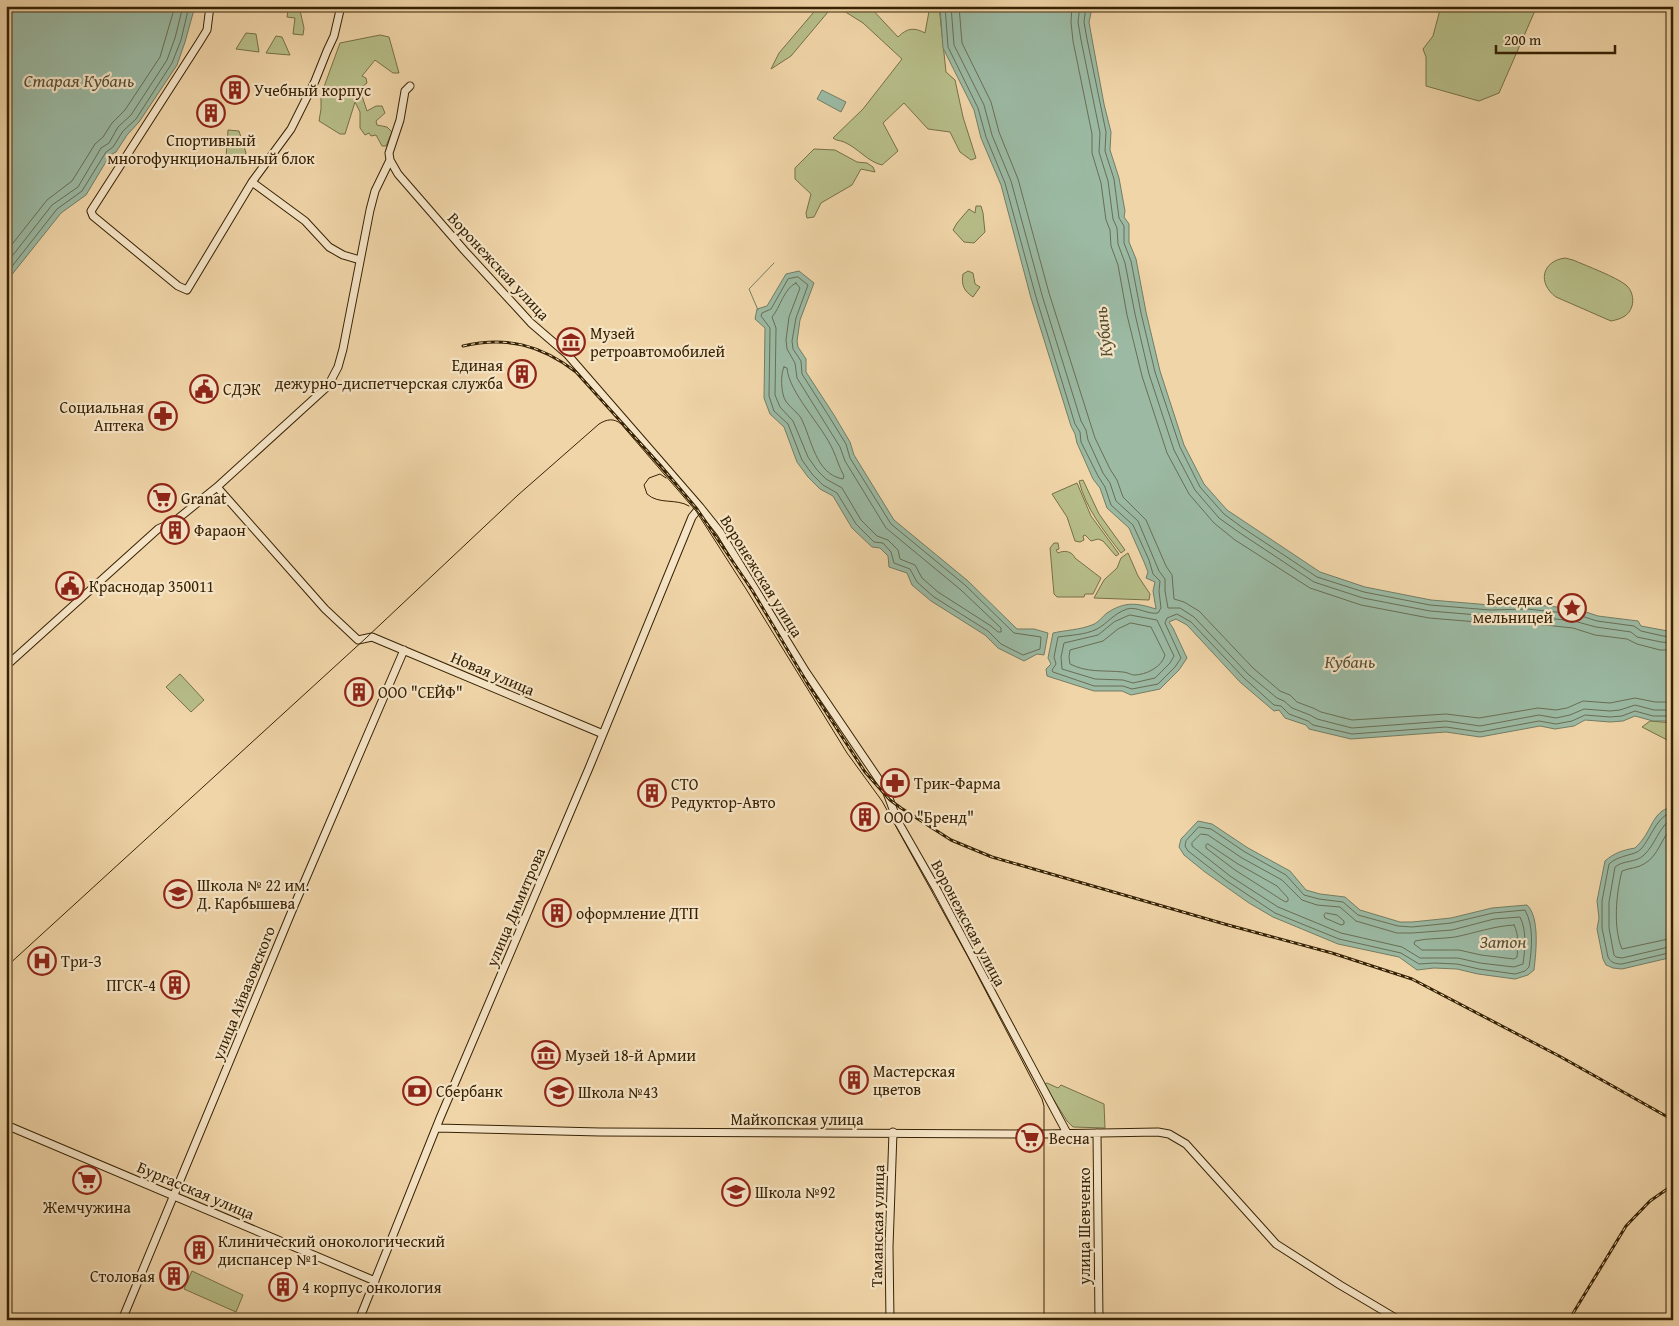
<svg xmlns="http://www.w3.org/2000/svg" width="1679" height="1326" viewBox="0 0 1679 1326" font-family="'Gentium Book Plus',serif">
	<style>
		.green { fill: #b7be89; stroke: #777046 }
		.water { fill: #9bb9a3; stroke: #737d63 }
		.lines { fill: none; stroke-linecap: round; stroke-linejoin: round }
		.shore { stroke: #696e53; stroke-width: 1 }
		.stream { stroke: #737d63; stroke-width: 1 }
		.secondary-casing { stroke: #372203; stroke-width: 9 }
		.secondary { stroke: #f5e4c6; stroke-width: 7 }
		.tram { stroke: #372203; stroke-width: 1 }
		.rail-casing { stroke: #372203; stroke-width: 3 }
		.rail { stroke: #f5e4c6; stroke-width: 1; stroke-dasharray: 4; stroke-linecap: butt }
		.labels { text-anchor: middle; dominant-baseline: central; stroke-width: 4.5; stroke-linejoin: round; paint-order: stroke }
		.poi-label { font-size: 16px; fill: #372203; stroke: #f5e4c6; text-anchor: start }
		.street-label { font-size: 16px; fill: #372203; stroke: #f5e4c6 }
		.water-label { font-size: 18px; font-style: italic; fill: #554f33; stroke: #f5e4c6 }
	</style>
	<rect width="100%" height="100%" fill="#f0d5a8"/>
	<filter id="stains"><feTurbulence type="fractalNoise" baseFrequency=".004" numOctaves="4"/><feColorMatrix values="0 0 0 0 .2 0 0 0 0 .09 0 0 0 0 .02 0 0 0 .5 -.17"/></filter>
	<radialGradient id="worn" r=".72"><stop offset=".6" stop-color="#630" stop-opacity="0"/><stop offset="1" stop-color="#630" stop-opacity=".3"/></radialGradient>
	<!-- green -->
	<path class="green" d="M291 6H299L304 28 303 35 293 34 295 18 287 17 288 10Z
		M819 6H833L791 56 771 69 779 53Z
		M836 6H869L898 37C907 28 914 27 925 33L930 6H939L946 72 955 80 963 117 976 158 971 160 960 152 950 132 928 129 904 103 883 123 898 151 882 165C868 162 858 148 844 142 839 140 837 141 833 138L863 109 902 59 863 23Z
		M1441 6H1537L1499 93 1479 101 1426 86V57L1423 49 1433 36Z
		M246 33 256 34 259 52 236 49Z
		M380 35 389 37 399 73H393L375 60 362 76 366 78 367 83 363 86 359 87 367 111 376 106H382L385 113 376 121 377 125 387 127 392 132 386 146H382L376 135 371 136 369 133 365 135 360 128V112L355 102 345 134H340L319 121 321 109V95L340 43Z
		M276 36 282 37 290 55 266 53Z
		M228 130 239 131 246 153 242 160 226 158Z
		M814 149 835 150 857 162 867 163 873 167 875 172 861 169 852 185 821 203 814 217 807 218 806 213 811 194 795 179V168Z
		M976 206H981L983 213 985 232 974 243 964 242 953 230 957 223 969 209 975 213Z
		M1565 258 1573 260C1587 266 1616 277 1626 285 1632 290 1634 299 1632 306 1629 316 1621 319 1611 321L1556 297C1537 283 1542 261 1565 258Z
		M968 271 973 273 975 284 980 287 973 297C964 291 961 285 963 274Z
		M1083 480 1099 514 1125 550 1121 553C1104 531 1086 509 1079 481Z
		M1077 483 1091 516 1119 554 1116 556 1103 541 1098 539 1091 541 1085 535 1083 536 1084 540 1080 542 1075 541 1067 517 1052 494Z
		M1054 543H1058L1059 549 1056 550 1058 553C1064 550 1072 551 1075 558L1101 578 1093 594H1085L1084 597H1057L1054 594 1050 548Z
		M1128 553 1138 576 1150 594 1149 600 1094 598 1104 580 1117 568 1121 558Z
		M180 674 204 700 191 712 166 687Z
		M1650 721 1673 723V743L1642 727Z
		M1047 1083 1058 1088 1061 1085 1104 1104 1105 1128 1073 1127 1067 1121 1044 1084Z
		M192 1271 243 1295 236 1312 184 1289Z"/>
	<!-- water -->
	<path class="water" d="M6 6H195L185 42 177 65 139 122 127 135 116 152 110 155 86 195 61 213 6 282Z
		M940 6H1091V13L1089 22 1092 39 1104 104 1111 132 1110 150 1119 178 1125 211 1124 217 1129 224V242L1136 259 1146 312 1160 371 1184 445 1204 484 1227 510 1320 572 1365 587 1431 600 1490 605 1527 604 1577 609 1598 616 1638 621 1641 626 1673 632V721H1653L1635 716 1623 721 1610 722 1585 720 1574 726 1555 729 1540 726 1480 737 1446 732 1351 739 1309 729 1306 725 1285 718 1279 710 1274 711 1240 682 1187 625 1176 619 1169 622 1173 628 1187 658 1179 670 1160 689 1131 695 1122 691H1094L1047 676 1046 669 1051 664 1048 658 1053 633C1066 630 1079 630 1092 625 1098 623 1102 617 1107 613 1125 601 1137 603 1156 609L1153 591 1155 582 1146 578 1148 572 1144 562 1129 528 1107 508 1100 488 1093 479 1077 443 1075 434 1071 426 1031 298 1001 185 981 138 974 110 943 48Z
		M822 90 846 102 841 112 817 99Z
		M799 271 814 283 800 320 797 341 798 347 806 359V372L834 415 850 442 854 455 894 520 968 581 1017 629H1034L1048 633 1044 655 1037 654 1024 661 998 648 985 635 931 601 912 585 907 573 889 567 888 556 880 548 872 547 852 528 833 496 820 489 808 477 797 462 784 427 770 414 764 398 765 328 755 319 757 309 767 306 786 274Z
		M1673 807V957L1622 969 1613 968 1606 965 1603 959 1597 929 1599 918 1597 901 1605 861C1614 853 1623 850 1635 848 1638 845 1641 842 1643 839 1652 827 1655 809 1673 807Z
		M1198 821 1212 824 1248 848 1290 871 1306 890 1320 894 1345 897 1360 910 1400 922H1412L1451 918 1492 908 1527 905C1540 917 1536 953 1534 970L1528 975 1515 979 1478 974 1457 969 1434 968 1417 970 1399 957 1338 944 1273 917 1249 903 1205 872 1184 855 1179 847 1181 839Z"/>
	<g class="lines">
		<!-- shore -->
		<path class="shore" d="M945 6 948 47 978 108 986 137 1005 183 1036 297 1075 424 1080 432 1081 442 1098 476 1105 487 1111 505 1133 525 1149 560 1153 574 1160 581 1159 591 1161 608 1158 613C1148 615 1137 606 1127 609 1113 614 1108 623 1097 629 1085 635 1071 635 1058 637L1054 657 1056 664 1052 670 1053 672 1094 686H1123L1132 689 1158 684 1175 667 1181 658 1165 623 1167 618 1177 614 1191 622 1244 678 1274 705 1281 706 1289 714 1308 721 1313 725 1352 734 1446 727 1480 732 1539 721 1556 724 1572 721 1585 715 1610 717 1622 716 1635 711 1653 716H1673
			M951 6 954 45 984 105 992 135 1011 181 1042 295 1081 421 1086 430 1088 440 1103 473 1110 483 1116 501 1138 521 1159 571 1165 579V591L1168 608H1180L1194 617 1248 674 1277 698 1284 701 1292 708 1310 715 1317 719 1352 728 1446 721 1480 726 1539 715 1556 718 1570 715 1584 709 1610 711 1620 710 1635 705 1654 710H1673
			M959 6 962 43 991 102 999 132 1018 179 1049 293 1095 438 1110 469 1117 480 1123 497 1146 520 1166 566 1172 575 1174 599 1184 602 1199 611 1253 668 1280 691 1290 695 1297 702 1313 708 1321 712 1352 720 1446 714 1479 718 1538 708 1556 710 1567 708 1583 701 1610 703 1635 698 1655 702H1673
			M1072 6 1071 22 1073 41 1092 134V153L1101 183 1106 220 1110 230 1111 246 1118 265 1127 315 1142 376 1167 453 1189 494 1214 523 1235 540 1310 588 1361 605 1429 618 1490 623H1526L1573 628 1595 635 1627 639 1637 644 1660 650H1673
			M1080 6 1078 22 1081 40 1100 133 1099 152 1108 181 1113 219 1117 228 1118 244 1125 263 1135 314 1149 374 1174 450 1195 490 1219 518 1240 533 1314 582 1363 598 1430 611 1490 616H1527L1574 621 1596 627 1631 632 1637 637 1661 642 1673 643
			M1086 6 1084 22 1087 39 1106 132 1105 151 1114 179 1119 218 1124 226V243L1131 261 1141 313 1155 372 1180 447 1200 487 1224 514 1243 528 1317 577 1364 592 1430 605 1490 610 1527 609 1575 614 1597 621 1634 626 1641 631 1663 636 1673 637
			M6 252 47 200 72 181 95 144 103 137 112 123 125 110 160 57 175 6
			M6 264 52 205 78 187 101 148 109 143 118 127 131 115 167 60 175 38 183 6
			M6 274 57 209 82 191 106 152 113 147 123 131 136 119 172 63 181 40 189 6
			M798 277 808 285 796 318 792 341 793 349 801 361 802 374 830 418 846 444 850 458 891 524 965 585 1014 633 1041 637 1040 649 1023 655 1001 644 988 631 934 597 917 582 910 569 894 563 891 552 883 543 874 542 856 524 837 493 823 485 812 474 802 460 788 424 774 411 769 396 770 328 761 316 762 313 771 309 788 279Z
			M796 283 800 288 789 317 786 340 787 349 795 363 797 378 840 447 845 461 886 528 961 590 1001 628V632H998L991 626 938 592 922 578 915 565 900 559 898 550 888 540 877 536 861 520 842 488 826 479 817 470 808 457 793 421 780 407 775 395 776 328 772 317C780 308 784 288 796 283Z
			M784 367 787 368C789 393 822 425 833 450 837 459 839 467 844 476L843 479C815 474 812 439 801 418 795 409 785 405 783 394 781 386 781 373 784 367Z
			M1130 615 1157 620 1174 656 1170 663 1155 678 1133 683 1123 680 1095 679 1062 669 1061 657 1064 643 1098 635 1114 622Z
			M1131 623 1151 627 1165 655C1162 667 1146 675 1134 675 1131 675 1127 672 1123 672 1103 670 1088 673 1070 664L1069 657 1070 650 1103 641 1118 629Z
			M1673 812C1657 815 1651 838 1641 849 1635 856 1620 854 1609 864L1602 901V928L1608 957C1611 963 1616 964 1622 964L1673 952
			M1673 818C1658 827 1656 844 1644 855 1636 863 1623 860 1615 867L1609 902V928L1614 955 1616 957 1622 958 1673 946
			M1199 827 1211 829 1245 852 1286 875 1304 895 1319 899 1343 902 1358 915 1398 926 1412 927 1451 923 1493 913 1525 910C1534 926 1532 949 1529 967L1525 971 1515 974 1479 969 1457 964 1434 963 1419 964 1401 953 1339 939 1275 913 1227 881 1188 851 1185 846 1186 841Z
			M1673 827C1661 837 1659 856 1644 864 1638 868 1629 868 1622 871 1616 894 1613 928 1622 949L1673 938
			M1201 834 1208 835 1242 858 1282 880 1302 900 1317 905 1340 907 1356 921 1397 933H1412L1452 930 1494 919 1520 917C1527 931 1525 949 1523 964L1514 967 1480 963 1458 958H1420L1402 947 1341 933 1278 907 1230 876 1192 846V843Z
			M1208 844 1238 864 1277 886 1288 898V901L1286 902 1282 900 1235 870 1206 848V845Z
			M1326 913 1337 915 1344 921V924L1341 925 1325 918 1324 915Z
			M1514 925C1519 934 1518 947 1517 957L1514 959 1481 955 1459 950H1422L1414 944 1415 941C1428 938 1442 939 1455 937 1475 933 1494 926 1514 925Z"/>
		<!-- stream -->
		<path class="stream" d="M758 310 749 289 774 263"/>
		<defs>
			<path id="secondary" d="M210 6 207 30 199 43 91 211 93 216 178 286 187 290 252 182 291 129 315 81 327 51 334 36 341 6
				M410 86 405 91 400 120 389 153 390 160 398 174 464 250 531 323 567 354 700 507 720 532 806 672 886 790 897 820 937 890 1067 1133
				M252 182 305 221 329 247 343 255 360 260
				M217 487 328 386 338 367 343 349 370 210 375 191 390 160
				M6 666 158 529 175 521 217 487 325 609 358 640 372 637 603 734
				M6 1125 375 1281
				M436 1128 600 1132 1044 1134 1158 1132 1169 1134 1186 1144 1276 1244 1340 1285 1399 1320
				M1097 1133 1099 1320
				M122 1320 294 906 404 650
				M359 1320 440 1118 589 768 692 517 700 507
				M890 1320 889 1247 893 1132"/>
		</defs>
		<!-- secondary casing -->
		<use href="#secondary" class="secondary-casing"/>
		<!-- secondary -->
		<use href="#secondary" class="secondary"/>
		<!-- tram -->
		<path class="tram" d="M666 478 660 474 649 478 644 485 647 494C659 505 676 498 689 506
			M6 967 366 638 518 495 599 424C607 419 614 418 621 424L696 511 746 589 847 753 882 801 968 957 1042 1099 1044 1106V1320"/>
		<defs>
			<path id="rail" d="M463 346C507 336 541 345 576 372L661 466 697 509 752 590 809 686 865 772 890 800 901 808 951 840 992 857 1228 925 1332 953 1412 979 1561 1057 1673 1120
				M1569 1320 1626 1226 1650 1201 1673 1185"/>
		</defs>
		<!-- rail casing -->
		<use href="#rail" class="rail-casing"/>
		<!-- rail -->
		<use href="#rail" class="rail"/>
	</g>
	<!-- icons -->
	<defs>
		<symbol id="building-ring" viewBox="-11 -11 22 22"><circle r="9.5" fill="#f5e4c6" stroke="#8f2418" stroke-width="1.5"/><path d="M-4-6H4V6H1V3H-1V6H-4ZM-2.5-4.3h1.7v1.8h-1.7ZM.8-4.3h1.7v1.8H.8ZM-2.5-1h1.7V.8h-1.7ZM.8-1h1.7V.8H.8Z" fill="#8f2418"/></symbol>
		<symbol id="museum-ring" viewBox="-11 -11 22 22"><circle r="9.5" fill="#f5e4c6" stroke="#8f2418" stroke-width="1.5"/><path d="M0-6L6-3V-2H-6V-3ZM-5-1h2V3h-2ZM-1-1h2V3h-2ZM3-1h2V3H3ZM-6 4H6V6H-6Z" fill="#8f2418"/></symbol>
		<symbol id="civic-ring" viewBox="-11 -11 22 22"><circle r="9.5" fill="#f5e4c6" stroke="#8f2418" stroke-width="1.5"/><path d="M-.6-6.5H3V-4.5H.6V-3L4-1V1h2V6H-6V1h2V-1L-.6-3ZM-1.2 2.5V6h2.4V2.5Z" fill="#8f2418"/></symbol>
		<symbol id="pharmacy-ring" viewBox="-11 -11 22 22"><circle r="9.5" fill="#f5e4c6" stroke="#8f2418" stroke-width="1.5"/><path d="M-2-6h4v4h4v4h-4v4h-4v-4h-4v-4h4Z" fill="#8f2418"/></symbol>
		<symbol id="supermarket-ring" viewBox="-11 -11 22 22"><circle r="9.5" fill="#f5e4c6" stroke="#8f2418" stroke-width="1.5"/><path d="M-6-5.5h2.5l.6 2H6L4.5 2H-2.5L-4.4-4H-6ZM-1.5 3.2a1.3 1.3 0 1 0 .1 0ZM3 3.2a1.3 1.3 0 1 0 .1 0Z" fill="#8f2418"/></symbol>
		<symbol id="sight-ring" viewBox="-11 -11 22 22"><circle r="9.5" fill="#f5e4c6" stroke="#8f2418" stroke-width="1.5"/><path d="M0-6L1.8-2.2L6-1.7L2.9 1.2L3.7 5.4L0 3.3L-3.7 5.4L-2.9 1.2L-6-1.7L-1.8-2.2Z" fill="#8f2418"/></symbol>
		<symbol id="school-ring" viewBox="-11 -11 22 22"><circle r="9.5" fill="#f5e4c6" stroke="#8f2418" stroke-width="1.5"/><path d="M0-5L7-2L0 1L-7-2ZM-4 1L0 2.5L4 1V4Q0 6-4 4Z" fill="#8f2418"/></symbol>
		<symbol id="hospital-ring" viewBox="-11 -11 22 22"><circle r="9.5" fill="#f5e4c6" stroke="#8f2418" stroke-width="1.5"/><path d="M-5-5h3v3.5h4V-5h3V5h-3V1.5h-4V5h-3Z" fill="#8f2418"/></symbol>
		<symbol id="bank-ring" viewBox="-11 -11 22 22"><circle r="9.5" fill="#f5e4c6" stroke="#8f2418" stroke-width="1.5"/><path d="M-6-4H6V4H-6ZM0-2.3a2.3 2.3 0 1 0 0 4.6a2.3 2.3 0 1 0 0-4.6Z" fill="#8f2418"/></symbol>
	</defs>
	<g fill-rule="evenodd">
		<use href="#building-ring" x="219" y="74" width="32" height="32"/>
		<use href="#building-ring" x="195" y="97" width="32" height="32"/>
		<use href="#museum-ring" x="555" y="326" width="32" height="32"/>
		<use href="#building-ring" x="506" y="358" width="32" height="32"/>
		<use href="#civic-ring" x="188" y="373" width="32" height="32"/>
		<use href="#pharmacy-ring" x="147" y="400" width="32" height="32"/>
		<use href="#supermarket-ring" x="146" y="482" width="32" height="32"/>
		<use href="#building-ring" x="159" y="514" width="32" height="32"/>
		<use href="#civic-ring" x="54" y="570" width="32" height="32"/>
		<use href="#sight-ring" x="1556" y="592" width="32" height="32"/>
		<use href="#building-ring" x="343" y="676" width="32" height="32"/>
		<use href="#pharmacy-ring" x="879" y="767" width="32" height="32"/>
		<use href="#building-ring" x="636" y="777" width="32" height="32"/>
		<use href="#building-ring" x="849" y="801" width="32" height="32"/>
		<use href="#school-ring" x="162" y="878" width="32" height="32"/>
		<use href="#building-ring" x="541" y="897" width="32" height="32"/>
		<use href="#hospital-ring" x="26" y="945" width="32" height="32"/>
		<use href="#building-ring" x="159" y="969" width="32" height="32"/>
		<use href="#museum-ring" x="530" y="1039" width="32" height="32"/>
		<use href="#building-ring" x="838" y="1064" width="32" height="32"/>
		<use href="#bank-ring" x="401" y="1075" width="32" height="32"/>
		<use href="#school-ring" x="543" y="1076" width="32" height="32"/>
		<use href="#supermarket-ring" x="1014" y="1122" width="32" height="32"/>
		<use href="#supermarket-ring" x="71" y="1164" width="32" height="32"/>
		<use href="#school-ring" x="720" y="1176" width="32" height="32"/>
		<use href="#building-ring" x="183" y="1234" width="32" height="32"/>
		<use href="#building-ring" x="158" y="1260" width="32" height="32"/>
		<use href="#building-ring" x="267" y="1271" width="32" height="32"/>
	</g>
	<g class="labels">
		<!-- poi labels -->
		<g class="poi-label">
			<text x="254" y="90">Учебный корпус</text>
			<text x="211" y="140" text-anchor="middle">Спортивный<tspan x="211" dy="18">многофункциональный блок</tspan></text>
			<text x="590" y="333">Музей<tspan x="590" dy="18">ретроавтомобилей</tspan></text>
			<text x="503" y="365" text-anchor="end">Единая<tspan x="503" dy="18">дежурно-диспетчерская служба</tspan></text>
			<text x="223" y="389">СДЭК</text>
			<text x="144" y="407" text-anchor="end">Социальная<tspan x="144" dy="18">Аптека</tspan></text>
			<text x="181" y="498">Granat</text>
			<text x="194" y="530">Фараон</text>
			<text x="89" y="586">Краснодар 350011</text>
			<text x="1553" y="599" text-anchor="end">Беседка с<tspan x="1553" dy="18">мельницей</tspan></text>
			<text x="378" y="692">ООО "СЕЙФ"</text>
			<text x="914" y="783">Трик-Фарма</text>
			<text x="671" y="784">СТО<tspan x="671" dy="18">Редуктор-Авто</tspan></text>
			<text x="884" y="817">ООО "Бренд"</text>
			<text x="197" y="885">Школа № 22 им.<tspan x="197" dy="18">Д. Карбышева</tspan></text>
			<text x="576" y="913">оформление ДТП</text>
			<text x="61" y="961">Три-З</text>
			<text x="156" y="985" text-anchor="end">ПГСК-4</text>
			<text x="565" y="1055">Музей 18-й Армии</text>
			<text x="873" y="1071">Мастерская<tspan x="873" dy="18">цветов</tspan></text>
			<text x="436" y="1091">Сбербанк</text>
			<text x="578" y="1092">Школа №43</text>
			<text x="1049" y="1138">Весна</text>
			<text x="755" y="1192">Школа №92</text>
			<text x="87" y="1207" text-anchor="middle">Жемчужина</text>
			<text x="218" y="1241">Клинический онокологический<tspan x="218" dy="18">диспансер №1</tspan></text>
			<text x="155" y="1276" text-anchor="end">Столовая</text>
			<text x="302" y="1287">4 корпус онкология</text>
		</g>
		<!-- street labels -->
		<g class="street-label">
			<text transform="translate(499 266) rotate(47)">Воронежская улица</text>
			<text transform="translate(762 576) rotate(58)">Воронежская улица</text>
			<text transform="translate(493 673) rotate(23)">Новая улица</text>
			<text transform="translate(515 907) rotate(-67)">улица Димитрова</text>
			<text transform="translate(969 923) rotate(62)">Воронежская улица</text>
			<text transform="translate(243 993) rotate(-68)">улица Айвазовского</text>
			<text x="797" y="1119">Майкопская улица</text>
			<text transform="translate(196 1190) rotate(23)">Бургасская улица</text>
			<text transform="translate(877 1226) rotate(-89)">Таманская улица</text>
			<text transform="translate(1084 1226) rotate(-90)">улица Шевченко</text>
		</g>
		<!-- water labels -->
		<g class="water-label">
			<text x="79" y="80">Старая Кубань</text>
			<text transform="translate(1103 332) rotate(-97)">Кубань</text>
			<text x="1350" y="661">Кубань</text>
			<text x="1503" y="941">Затон</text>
		</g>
	</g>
	<!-- margin -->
	<rect width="1679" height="1326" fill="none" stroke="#f0d5a8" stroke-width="25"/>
	<rect x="8" y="8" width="1664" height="1311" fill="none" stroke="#372203" stroke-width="2.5"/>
	<rect x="12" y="12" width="1654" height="1301" fill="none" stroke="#372203"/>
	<!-- scale -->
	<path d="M1496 45v8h119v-8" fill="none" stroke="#372203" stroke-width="2.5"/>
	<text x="1504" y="45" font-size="15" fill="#372203" stroke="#f5e4c6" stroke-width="4" paint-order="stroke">200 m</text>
	<rect width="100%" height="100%" filter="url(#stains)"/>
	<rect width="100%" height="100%" fill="url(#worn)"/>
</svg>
